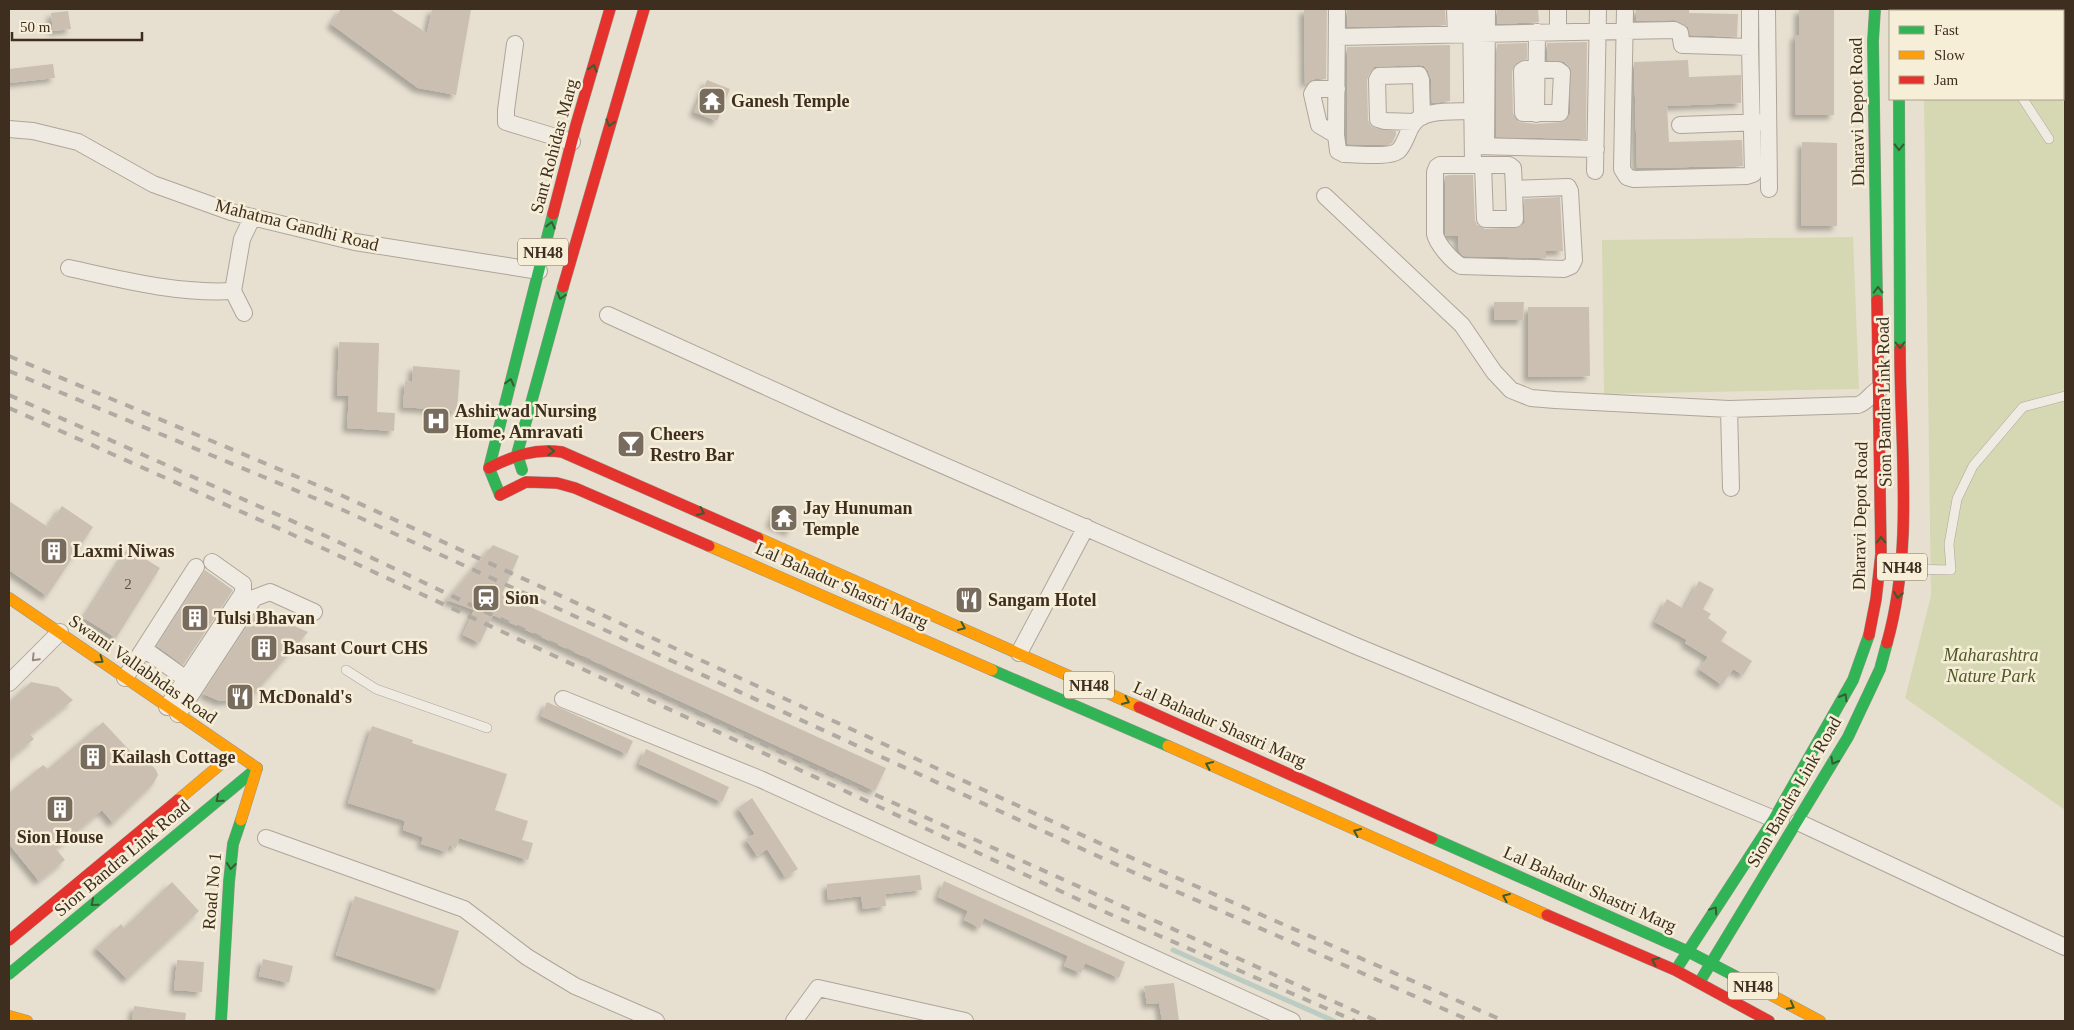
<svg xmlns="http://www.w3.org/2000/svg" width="2074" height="1030" viewBox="0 0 2074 1030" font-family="'Times New Roman',serif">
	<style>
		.green { fill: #d6d7b3 }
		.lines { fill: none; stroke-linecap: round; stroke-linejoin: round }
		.stream { stroke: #bcccc2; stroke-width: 5 }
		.building { fill: #cbbfb2; filter: url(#shadow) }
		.lane-casing { stroke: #ada599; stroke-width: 10 }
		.street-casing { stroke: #ada599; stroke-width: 18 }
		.fast-casing { stroke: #9c958a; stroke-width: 12 }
		.slow-casing { stroke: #9c958a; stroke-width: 12 }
		.jam-casing { stroke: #9c958a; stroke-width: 12 }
		.lane { stroke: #efebe3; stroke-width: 9 }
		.street { stroke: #efebe3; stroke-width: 16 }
		.fast { stroke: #30b455; stroke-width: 11 }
		.slow { stroke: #ff9f0a; stroke-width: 11 }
		.jam { stroke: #e5322d; stroke-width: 11 }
		.rail { stroke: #afaaa2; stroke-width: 4; stroke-dasharray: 9 9; stroke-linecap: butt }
		.oneway { stroke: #385d33 }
		.oneway2 { stroke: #968c82 }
		.labels { text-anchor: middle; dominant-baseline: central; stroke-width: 5; stroke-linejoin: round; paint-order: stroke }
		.number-label { font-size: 15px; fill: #605244 }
		.shield { fill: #f7eed8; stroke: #756857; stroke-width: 1 }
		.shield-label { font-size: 16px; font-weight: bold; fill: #3d2e20 }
		.poi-label { font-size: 18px; font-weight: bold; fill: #3d2e20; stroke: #f7eed8; text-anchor: start }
		.street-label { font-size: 18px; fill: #3d2e20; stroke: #f7eed8 }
		.park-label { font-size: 18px; font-style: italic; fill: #4d5a26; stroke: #f7eed8 }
	</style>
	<defs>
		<filter id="shadow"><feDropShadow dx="-4.5" dy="4.5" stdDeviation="2.5" flood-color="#0004"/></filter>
	</defs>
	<rect width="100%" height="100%" fill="#e7e0d1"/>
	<!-- green -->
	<path class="green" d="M1928 9H2065V810L1905 698 1931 596 1924 99H2063V11H1928Z
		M1853 237 1859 389 1604 394 1602 240Z"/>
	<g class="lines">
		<!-- stream -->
		<path class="stream" d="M1173 950 1334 1021"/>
	</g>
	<!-- building -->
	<path class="building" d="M341 9H390L427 33 432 9H471L456 95 418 88 331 24Z
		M1304 9H1327L1326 79H1315L1305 84Z
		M1347 9H1445L1446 25 1347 27Z
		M1497 9H1538L1539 22 1497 24Z
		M1636 9H1689V13L1738 14 1737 37 1690 35 1688 27 1674 20 1636 21Z
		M1799 9H1834V115H1795V35H1799Z
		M68 11 71 29 53 31 51 13Z
		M1587 42 1586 139 1496 137 1497 44 1527 43V59L1516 63 1512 71 1513 113 1519 122 1536 124 1564 122 1570 114 1571 69 1564 62 1547 60V43Z
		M1450 45V101L1432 103 1431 79 1428 71 1424 66 1419 65 1374 67 1370 72 1367 80 1368 120 1371 126 1375 128 1396 131V135L1392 143 1386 145 1347 144V47Z
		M1688 60 1689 77 1741 75V103L1667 106 1669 142 1742 140 1743 166 1637 168 1634 62Z
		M53 64 55 78 9 83V69Z
		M707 80 730 89 717 121 694 112Z
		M1802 142 1837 143V226H1801Z
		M1450 175H1473L1475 220 1477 225 1485 229 1520 227 1525 223 1524 199 1560 197 1563 251H1546V258L1463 256 1459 251 1458 236H1446L1445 232V176Z
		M1494 302H1524L1523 320H1494Z
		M1528 307H1589L1590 376 1528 377Z
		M339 342 379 343 377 412 395 413 394 431 347 428 349 396H337Z
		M413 366 460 370 457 411 403 407 405 381 412 382Z
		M9 501 48 527 62 506 93 527 47 596 9 570Z
		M778 504 798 513 790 532 770 523Z
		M493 545 519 556 502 594 886 768 875 791 493 615 480 643 463 635 474 610 447 600Z
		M128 548 160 568 116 638 84 618Z
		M205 570 233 590 183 665 157 646Z
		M1699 581 1714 589 1703 609 1711 614 1708 618 1727 632 1721 641 1752 661 1743 675 1733 669 1722 685 1699 669 1708 657 1685 643 1687 640 1655 622 1667 599 1684 609Z
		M258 610 308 632 250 699 220 701 203 694Z
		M31 682 58 687 73 700 30 734 34 739 9 759V702Z
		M547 702 633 741 627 754 541 716Z
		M103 722 132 753 149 762 156 770 158 775 153 784 113 823 102 810 56 849 65 860 39 881 9 844V793L43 765 48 769Z
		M372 726 413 740 412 743 507 774 495 810 528 821 522 840 533 843 528 860 459 838 456 848 449 845 447 852 421 844 423 837 403 830 405 821 348 803Z
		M646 749 729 787 722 802 639 764Z
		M752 798 798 869 785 877 767 849 757 856 746 839 755 834 738 808Z
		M920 875 922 890 885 894 886 906 863 909 861 896 828 900 827 884Z
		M944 881 1125 962 1119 978 1085 963 1081 973 1064 966 1068 956 984 918 980 928 964 920 968 911 938 897Z
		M172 882 199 911 127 979 96 948 121 924 124 928Z
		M355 896 459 931 440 990 336 955Z
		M263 959 293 966 289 983 259 976Z
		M177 960 204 962 202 992 174 990Z
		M1174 983 1179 1021H1162L1159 1003 1147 1004 1144 986Z
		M134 1006 186 1013 185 1021H132Z"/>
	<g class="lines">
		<defs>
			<path id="lane" d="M2023 99 2049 139
				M1903 569 1951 570 1949 544 1957 499 1973 466 2023 407 2065 396
				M346 670 376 689 487 728"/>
			<path id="street" d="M1337 9 1336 135 1338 151 1344 154C1356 154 1389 158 1398 151 1404 146 1407 134 1411 127 1421 108 1453 112 1472 111
				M1455 9 1456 34
				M1471 9 1473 165
				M1625 9 1622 169 1627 177 1634 179 1747 176 1753 174 1750 47
				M1767 9 1769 189
				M1558 31V9
				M1337 37 1674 30 1680 33 1682 45H1685L1750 47V9
				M515 44 506 110V122L572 142
				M1525 69 1558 70 1562 73 1560 113H1523L1522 71Z
				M1536 114 1537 32
				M1414 122 1385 121 1378 119 1377 80 1379 76 1419 75 1421 80 1422 117
				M1680 125 1763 122
				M9 129 33 131 78 142 153 184 231 212 355 242 539 271
				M1336 135 1319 125 1312 94 1315 89H1337
				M1475 146 1596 149
				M1486 146 1487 9
				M1440 165H1509L1513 168 1514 189 1568 187 1570 191 1574 260 1571 266 1564 269 1461 266C1452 261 1437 244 1435 234V172L1437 167Z
				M1483 165 1485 219H1515L1514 189
				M1595 171 1598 9
				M1325 196 1462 325 1494 372 1511 390 1531 398 1555 400 1729 409 1858 405C1868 402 1871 392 1881 388
				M69 268C123 280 177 294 233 291
				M244 313 233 291 242 239 252 218
				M608 315 835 418 1356 646 1774 819
				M1729 409 1731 488
				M144 649 186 679 243 593V584L212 562
				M1019 653 1086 527
				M125 678 196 567
				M9 683 60 632
				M563 699 760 779 1292 1021
				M167 707 186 679
				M178 714 254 598 270 592 314 612
				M1798 822 2065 947
				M266 838 464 909 527 957 575 986 656 1021
				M794 1021 818 988 965 1021"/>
			<path id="fast" d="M1875 9 1873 41 1877 300
				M1900 9V11
				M1899 99 1900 349
				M522 470 517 454 563 287
				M500 495 489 468 553 214
				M992 670 1168 746
				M1432 838 1687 951 1758 988
				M1679 965 1774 819 1853 680 1869 635
				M9 974 257 768
				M1702 978 1848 737 1880 669 1887 643
				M221 1021 229 882 233 844 241 820"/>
			<path id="slow" d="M758 538 1139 707
				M709 546 992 670
				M9 598 257 768 241 820
				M1168 746 1547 915
				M178 800 234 753
				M1758 988 1820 1021
				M9 1016 27 1021"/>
			<path id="jam" d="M553 214 576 125 610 9
				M563 287 644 9
				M489 468C513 456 535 448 562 452L758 538
				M500 495 526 482 557 483 575 488 709 546
				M1869 635 1876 599 1881 554 1877 300
				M1887 643C1914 547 1900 447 1900 349
				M1139 707 1432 838
				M1547 915 1675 970 1769 1021
				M9 940 178 800"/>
		</defs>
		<!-- lane casing -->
		<use href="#lane" class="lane-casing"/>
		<!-- street casing -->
		<use href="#street" class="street-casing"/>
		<!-- fast casing -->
		<use href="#fast" class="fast-casing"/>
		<!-- slow casing -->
		<use href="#slow" class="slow-casing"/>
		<!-- jam casing -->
		<use href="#jam" class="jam-casing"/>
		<!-- lane -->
		<use href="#lane" class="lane"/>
		<!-- street -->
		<use href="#street" class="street"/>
		<!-- fast -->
		<use href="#fast" class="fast"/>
		<!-- slow -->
		<use href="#slow" class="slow"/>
		<!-- jam -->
		<use href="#jam" class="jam"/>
		<!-- rail -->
		<path class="rail" d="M9 356 343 496 1143 863 1504 1021
			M9 371 343 510 1139 875 1471 1021
			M9 395 328 537 774 749 1377 1021
			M9 408 318 546 1114 916 1355 1021"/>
	</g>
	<!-- one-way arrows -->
	<defs><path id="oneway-chevron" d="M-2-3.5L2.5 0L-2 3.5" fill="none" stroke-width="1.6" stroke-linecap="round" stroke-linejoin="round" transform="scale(1.25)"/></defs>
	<g class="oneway">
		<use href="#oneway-chevron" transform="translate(593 68) rotate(-74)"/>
		<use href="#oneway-chevron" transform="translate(610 123) rotate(106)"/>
		<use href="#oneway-chevron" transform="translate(1899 147) rotate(91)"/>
		<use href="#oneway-chevron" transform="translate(551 225) rotate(-76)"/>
		<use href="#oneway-chevron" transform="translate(1878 290) rotate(-91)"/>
		<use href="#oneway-chevron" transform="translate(561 296) rotate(106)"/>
		<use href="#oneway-chevron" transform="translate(1900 345) rotate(89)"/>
		<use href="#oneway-chevron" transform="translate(510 382) rotate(-76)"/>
		<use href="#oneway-chevron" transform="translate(551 451) rotate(2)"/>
		<use href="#oneway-chevron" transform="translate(701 512) rotate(24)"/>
		<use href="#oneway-chevron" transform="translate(1881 540) rotate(-90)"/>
		<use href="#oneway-chevron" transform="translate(1898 595) rotate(99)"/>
		<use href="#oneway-chevron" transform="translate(962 627) rotate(24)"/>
		<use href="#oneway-chevron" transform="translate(100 660) rotate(35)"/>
		<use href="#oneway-chevron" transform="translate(1844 697) rotate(-60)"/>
		<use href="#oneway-chevron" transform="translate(1126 701) rotate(24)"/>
		<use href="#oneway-chevron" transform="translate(1834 761) rotate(120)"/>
		<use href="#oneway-chevron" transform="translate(1209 765) rotate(-156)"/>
		<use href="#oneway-chevron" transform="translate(219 799) rotate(140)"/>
		<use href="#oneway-chevron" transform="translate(1357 832) rotate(-156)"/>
		<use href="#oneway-chevron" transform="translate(231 866) rotate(97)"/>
		<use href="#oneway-chevron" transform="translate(1506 897) rotate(-157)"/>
		<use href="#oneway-chevron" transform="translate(94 903) rotate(140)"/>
		<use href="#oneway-chevron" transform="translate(1714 910) rotate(-56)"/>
		<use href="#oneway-chevron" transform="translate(1655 961) rotate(-157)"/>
		<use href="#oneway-chevron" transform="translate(1791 1006) rotate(28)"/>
	</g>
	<use class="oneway2" href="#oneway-chevron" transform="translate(35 658) rotate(134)"/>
	<!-- icons -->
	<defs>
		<symbol id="temple-square" viewBox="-11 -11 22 22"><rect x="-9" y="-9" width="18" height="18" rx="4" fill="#786c5e" stroke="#f7eed8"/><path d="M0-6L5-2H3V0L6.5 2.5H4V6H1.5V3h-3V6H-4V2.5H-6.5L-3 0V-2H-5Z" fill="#fff"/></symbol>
		<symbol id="hospital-square" viewBox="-11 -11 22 22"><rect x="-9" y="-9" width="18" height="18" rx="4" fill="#786c5e" stroke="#f7eed8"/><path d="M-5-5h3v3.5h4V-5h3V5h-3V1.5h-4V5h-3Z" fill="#fff"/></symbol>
		<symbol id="bar-square" viewBox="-11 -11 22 22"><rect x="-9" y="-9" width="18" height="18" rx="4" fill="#786c5e" stroke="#f7eed8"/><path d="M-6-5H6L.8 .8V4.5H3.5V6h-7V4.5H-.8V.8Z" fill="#fff"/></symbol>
		<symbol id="building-square" viewBox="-11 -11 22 22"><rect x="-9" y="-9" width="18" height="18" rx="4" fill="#786c5e" stroke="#f7eed8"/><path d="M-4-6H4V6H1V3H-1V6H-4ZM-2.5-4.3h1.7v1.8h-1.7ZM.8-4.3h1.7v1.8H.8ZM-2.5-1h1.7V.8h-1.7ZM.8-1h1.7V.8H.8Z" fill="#fff"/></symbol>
		<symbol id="station-square" viewBox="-11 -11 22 22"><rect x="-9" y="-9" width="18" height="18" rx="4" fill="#786c5e" stroke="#f7eed8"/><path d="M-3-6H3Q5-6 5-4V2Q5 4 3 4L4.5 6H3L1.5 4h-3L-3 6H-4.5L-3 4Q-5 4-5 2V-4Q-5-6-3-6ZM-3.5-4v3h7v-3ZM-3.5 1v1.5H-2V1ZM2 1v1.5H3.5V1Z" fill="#fff"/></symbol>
		<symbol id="restaurant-square" viewBox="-11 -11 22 22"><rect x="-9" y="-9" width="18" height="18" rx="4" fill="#786c5e" stroke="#f7eed8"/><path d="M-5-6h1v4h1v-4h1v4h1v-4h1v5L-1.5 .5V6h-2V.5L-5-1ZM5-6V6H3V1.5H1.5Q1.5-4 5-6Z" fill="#fff"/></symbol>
	</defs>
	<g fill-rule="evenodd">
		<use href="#temple-square" x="696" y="85" width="32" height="32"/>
		<use href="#hospital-square" x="420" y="405" width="32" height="32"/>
		<use href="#bar-square" x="615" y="428" width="32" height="32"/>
		<use href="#temple-square" x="768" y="502" width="32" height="32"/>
		<use href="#building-square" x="38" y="535" width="32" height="32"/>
		<use href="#station-square" x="470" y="582" width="32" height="32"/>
		<use href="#restaurant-square" x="953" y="584" width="32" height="32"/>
		<use href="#building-square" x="179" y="602" width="32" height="32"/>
		<use href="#building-square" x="248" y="632" width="32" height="32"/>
		<use href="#restaurant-square" x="224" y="681" width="32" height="32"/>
		<use href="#building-square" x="77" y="741" width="32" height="32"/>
		<use href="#building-square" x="44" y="793" width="32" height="32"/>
	</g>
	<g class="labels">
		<!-- number labels -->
		<g class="number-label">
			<text x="128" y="584">2</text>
		</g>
		<!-- shield labels -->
		<g class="shield">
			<rect x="518" y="238.5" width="50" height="27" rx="4"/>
			<rect x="1877" y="553.5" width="50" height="27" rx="4"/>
			<rect x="1064" y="671.5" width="50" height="27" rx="4"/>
			<rect x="1728" y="972.5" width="50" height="27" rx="4"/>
		</g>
		<g class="shield-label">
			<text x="543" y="252">NH48</text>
			<text x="1902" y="567">NH48</text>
			<text x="1089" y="685">NH48</text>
			<text x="1753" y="986">NH48</text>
		</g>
		<!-- poi labels -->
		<g class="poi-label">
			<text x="731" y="101">Ganesh Temple</text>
			<text x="455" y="411">Ashirwad Nursing<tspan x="455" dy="21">Home, Amravati</tspan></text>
			<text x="650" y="434">Cheers<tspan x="650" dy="21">Restro Bar</tspan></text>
			<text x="803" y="508">Jay Hunuman<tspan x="803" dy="21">Temple</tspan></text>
			<text x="73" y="551">Laxmi Niwas</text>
			<text x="505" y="598">Sion</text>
			<text x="988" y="600">Sangam Hotel</text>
			<text x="214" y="618">Tulsi Bhavan</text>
			<text x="283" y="648">Basant Court CHS</text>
			<text x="259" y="697">McDonald's</text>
			<text x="112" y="757">Kailash Cottage</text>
			<text x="60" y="837" text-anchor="middle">Sion House</text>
		</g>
		<!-- street labels -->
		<g class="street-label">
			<text transform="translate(1857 112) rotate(-91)">Dharavi Depot Road</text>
			<text transform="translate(554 146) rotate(-75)">Sant Rohidas Marg</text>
			<text transform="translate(297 225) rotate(14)">Mahatma Gandhi Road</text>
			<text transform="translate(1884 402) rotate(-91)">Sion Bandra Link Road</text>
			<text transform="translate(1860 516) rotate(-89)">Dharavi Depot Road</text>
			<text transform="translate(842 585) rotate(24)">Lal Bahadur Shastri Marg</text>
			<text transform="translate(143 669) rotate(35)">Swami Vallabhdas Road</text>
			<text transform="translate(1220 724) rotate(24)">Lal Bahadur Shastri Marg</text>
			<text transform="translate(1794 792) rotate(-60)">Sion Bandra Link Road</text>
			<text transform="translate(122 858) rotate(-40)">Sion Bandra Link Road</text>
			<text transform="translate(1590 889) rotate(24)">Lal Bahadur Shastri Marg</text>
			<text transform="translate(212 891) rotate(-85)">Road No 1</text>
		</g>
		<!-- park labels -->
		<g class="park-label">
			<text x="1991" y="655">Maharashtra<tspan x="1991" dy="21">Nature Park</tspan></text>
		</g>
	</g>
	<!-- border -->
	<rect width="2074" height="1030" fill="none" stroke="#3d2e20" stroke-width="20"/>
	<!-- legend -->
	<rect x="1889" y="10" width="175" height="90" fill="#f7eed8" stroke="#ada18e"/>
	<rect x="1899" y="26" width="25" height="8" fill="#30b455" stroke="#ada18e"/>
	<text x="1934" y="35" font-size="15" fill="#3d2e20">Fast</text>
	<rect x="1899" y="51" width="25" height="8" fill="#ff9f0a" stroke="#ada18e"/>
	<text x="1934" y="60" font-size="15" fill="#3d2e20">Slow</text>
	<rect x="1899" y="76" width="25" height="8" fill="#e5322d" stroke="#ada18e"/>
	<text x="1934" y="85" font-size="15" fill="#3d2e20">Jam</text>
	<!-- scale -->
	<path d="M12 32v8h130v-8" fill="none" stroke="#3d2e20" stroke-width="2.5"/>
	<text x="20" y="32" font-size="15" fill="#3d2e20" stroke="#f7eed8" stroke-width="4" paint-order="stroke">50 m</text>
</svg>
